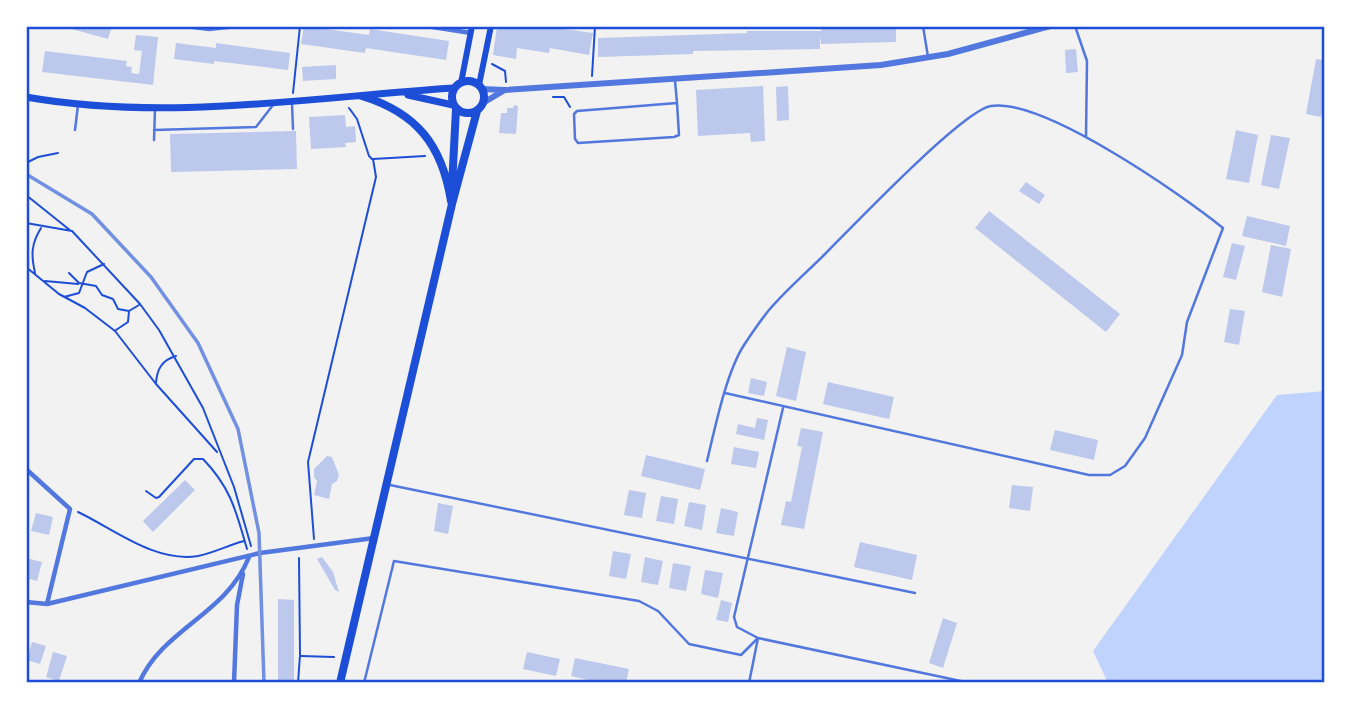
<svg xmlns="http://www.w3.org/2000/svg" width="1351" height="709" viewBox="0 0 1351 709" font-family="'DejaVu Sans',sans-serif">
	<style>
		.water { fill: #bfd3fe }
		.building { fill: #bdc9ec }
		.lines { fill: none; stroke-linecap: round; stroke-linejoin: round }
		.path { stroke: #1d4ed8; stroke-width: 2 }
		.service { stroke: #5277de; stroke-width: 2.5 }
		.minor { stroke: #5277de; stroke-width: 4.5 }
		.tertiary { stroke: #5277de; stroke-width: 6 }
		.secondary { stroke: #1d4ed8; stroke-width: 6 }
		.primary { stroke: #1d4ed8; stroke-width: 7 }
		.trunk { stroke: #1d4ed8; stroke-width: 8 }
		.rail { stroke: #7290e2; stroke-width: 3.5 }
		.neatline { fill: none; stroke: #1d4ed8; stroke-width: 2.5 }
	</style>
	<rect width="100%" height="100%" fill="#f2f2f2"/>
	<!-- water -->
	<path class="water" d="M1325 391V683H1108L1093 651 1277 395Z"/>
	<!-- building -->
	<path class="building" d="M61 26H112L108 39Z
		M304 26 369 35 370 29 449 41 446 60 366 48 365 53 301 44Z
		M497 26H542L593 33 589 55 550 48 549 53 517 48 516 59 493 55Z
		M821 26H896V42L821 44 820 35V49L693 51V54L598 57V38L747 33V31H821Z
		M136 35 158 37 153 85 42 72 45 51 127 61 126 66 132 67 131 73 139 74 142 51 134 50Z
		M176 43 216 48V43L290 53 288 70 214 61V64L174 59Z
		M1076 49 1078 72 1066 73 1065 50Z
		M1316 59 1325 60V98L1321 117 1306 114Z
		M336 65V79L303 81 302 67Z
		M763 86 765 141 751 142 750 133 698 136 696 90Z
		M788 86 789 120 777 121 776 87Z
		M514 105 518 106 516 134 499 133 501 113H507V108H513Z
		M345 115 346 127 355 126 356 142 345 143 346 147 311 149 309 117Z
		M1236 130 1258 135 1249 183 1226 179Z
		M296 131 297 169 171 172 170 134Z
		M1271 135 1290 138 1279 189 1261 185Z
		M1026 182 1045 195 1039 204 1019 191Z
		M989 211 1120 314 1106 332 975 228Z
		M1247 216 1290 226 1286 246 1242 236Z
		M1232 243 1245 246 1236 280 1223 277Z
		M1271 245 1291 249 1282 297 1262 292Z
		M1230 309 1245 311 1239 345 1224 342Z
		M787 347 806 352 796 401 776 396Z
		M751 378 767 382 764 396 748 393Z
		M828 382 894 397 889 419 823 404Z
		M757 418 768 420 764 440 736 434 738 424 755 428Z
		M801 428 823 432 804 529 781 525 786 501 791 502 802 447 797 446Z
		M1055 430 1098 440 1094 460 1050 450Z
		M734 447 759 452 756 468 731 464Z
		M646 455 705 469 700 490 641 476Z
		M327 456 332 457 339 475 337 481 332 484 329 499 314 495 317 481 314 477V469Z
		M185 480 195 490 153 532 143 521Z
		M1012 485 1033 487 1030 511 1009 508Z
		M629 490 646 493 642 518 624 515Z
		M661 496 678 499 674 524 656 521Z
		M689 502 706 505 702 530 684 526Z
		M438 503 453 506 448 534 434 531Z
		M721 508 738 512 734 536 716 533Z
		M36 513 53 517 49 535 31 531Z
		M860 542 917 555 912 580 854 567Z
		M613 551 631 554 626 579 609 576Z
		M322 557 333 572 339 592 335 590 317 559Z
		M645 557 663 561 658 585 641 582Z
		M26 558 42 562 37 581 26 578Z
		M673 563 691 566 686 591 669 588Z
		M705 570 723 573 718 598 701 594Z
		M278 599 294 600V683H278Z
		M721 600 732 603 728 622 716 620Z
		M943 618 957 623 943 668 929 663Z
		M32 642 46 646 40 664 27 660Z
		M53 652 67 656 59 681 46 677Z
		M527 652 560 659 556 676 523 669Z
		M575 658 629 669 626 683H601L571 676Z"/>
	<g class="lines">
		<!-- path -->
		<path class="path" d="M492 64 505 71 506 82
			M592 76 595 26
			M293 93 300 26
			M553 97H564L570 107
			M349 108 357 119 369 156 372 159
			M26 163 38 157 58 153
			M26 195 71 231
			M26 223 72 231 140 304 159 330 203 408 234 487 251 546
			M26 267 59 294 85 308 115 331 156 384 217 452
			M35 273C31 255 31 244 41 228
			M69 273 79 283 96 286 102 295 113 299 118 309 129 311 128 322 116 330
			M45 281 78 284
			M64 297 79 293 87 272 104 264
			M129 311 139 305
			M156 383C157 369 162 360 176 356
			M146 491 156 498 159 497 194 459H203C231 488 236 511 247 549
			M78 512C114 529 155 563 198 556 213 553 229 545 244 541
			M314 539 308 462 376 177 373 159 425 156
			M301 656 334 657
			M298 683 300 655 299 558"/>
		<!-- service -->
		<path class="service" d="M923 26 928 57
			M1075 26 1087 61 1086 136
			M675 81 677 103 577 111 574 114 575 139 578 143 674 137 679 135 677 103
			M292 104 293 129
			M75 130 78 105
			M154 130 256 127 273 105
			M154 140 155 109
			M707 461C715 428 726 373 744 345 752 333 760 321 769 310 786 290 807 272 825 254 852 227 963 110 991 106 1043 98 1181 194 1223 228L1187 322 1182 355 1145 438 1125 466 1110 475H1089L725 393
			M390 485 915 593
			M364 683 394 561 639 601 658 611 689 644 741 655 758 638 970 683
			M749 683 758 638 737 627 734 617 783 408"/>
		<!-- minor -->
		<path class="minor" d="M186 26 209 29 236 26
			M426 26 471 33
			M26 469 70 509 47 604
			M26 602 47 604 260 553 374 538
			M139 683C163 628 226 615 249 557
			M234 683 237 605 243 574"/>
		<!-- tertiary -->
		<path class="tertiary" d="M481 89 505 90 881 65 948 54 1050 26
			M483 103 503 91"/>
		<!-- secondary -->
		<path class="secondary" d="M461 83 472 26
			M479 85 491 26"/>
		<!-- primary -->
		<path class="primary" d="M408 95 453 105
			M26 97C168 122 312 97 454 88"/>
		<!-- trunk -->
		<path class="trunk" d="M452 97a16 16 0 1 1 32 0a16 16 0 1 1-32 0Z
			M362 96C417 113 442 145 451 201
			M452 186 456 109
			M340 683 452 204 477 111"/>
		<!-- rail -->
		<path class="rail" d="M26 174 92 214 151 277 198 343 238 429 259 533 264 683"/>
	</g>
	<!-- border -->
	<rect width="1351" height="709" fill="none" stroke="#ffffff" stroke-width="56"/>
	<rect x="28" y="28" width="1295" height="653" class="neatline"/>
</svg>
